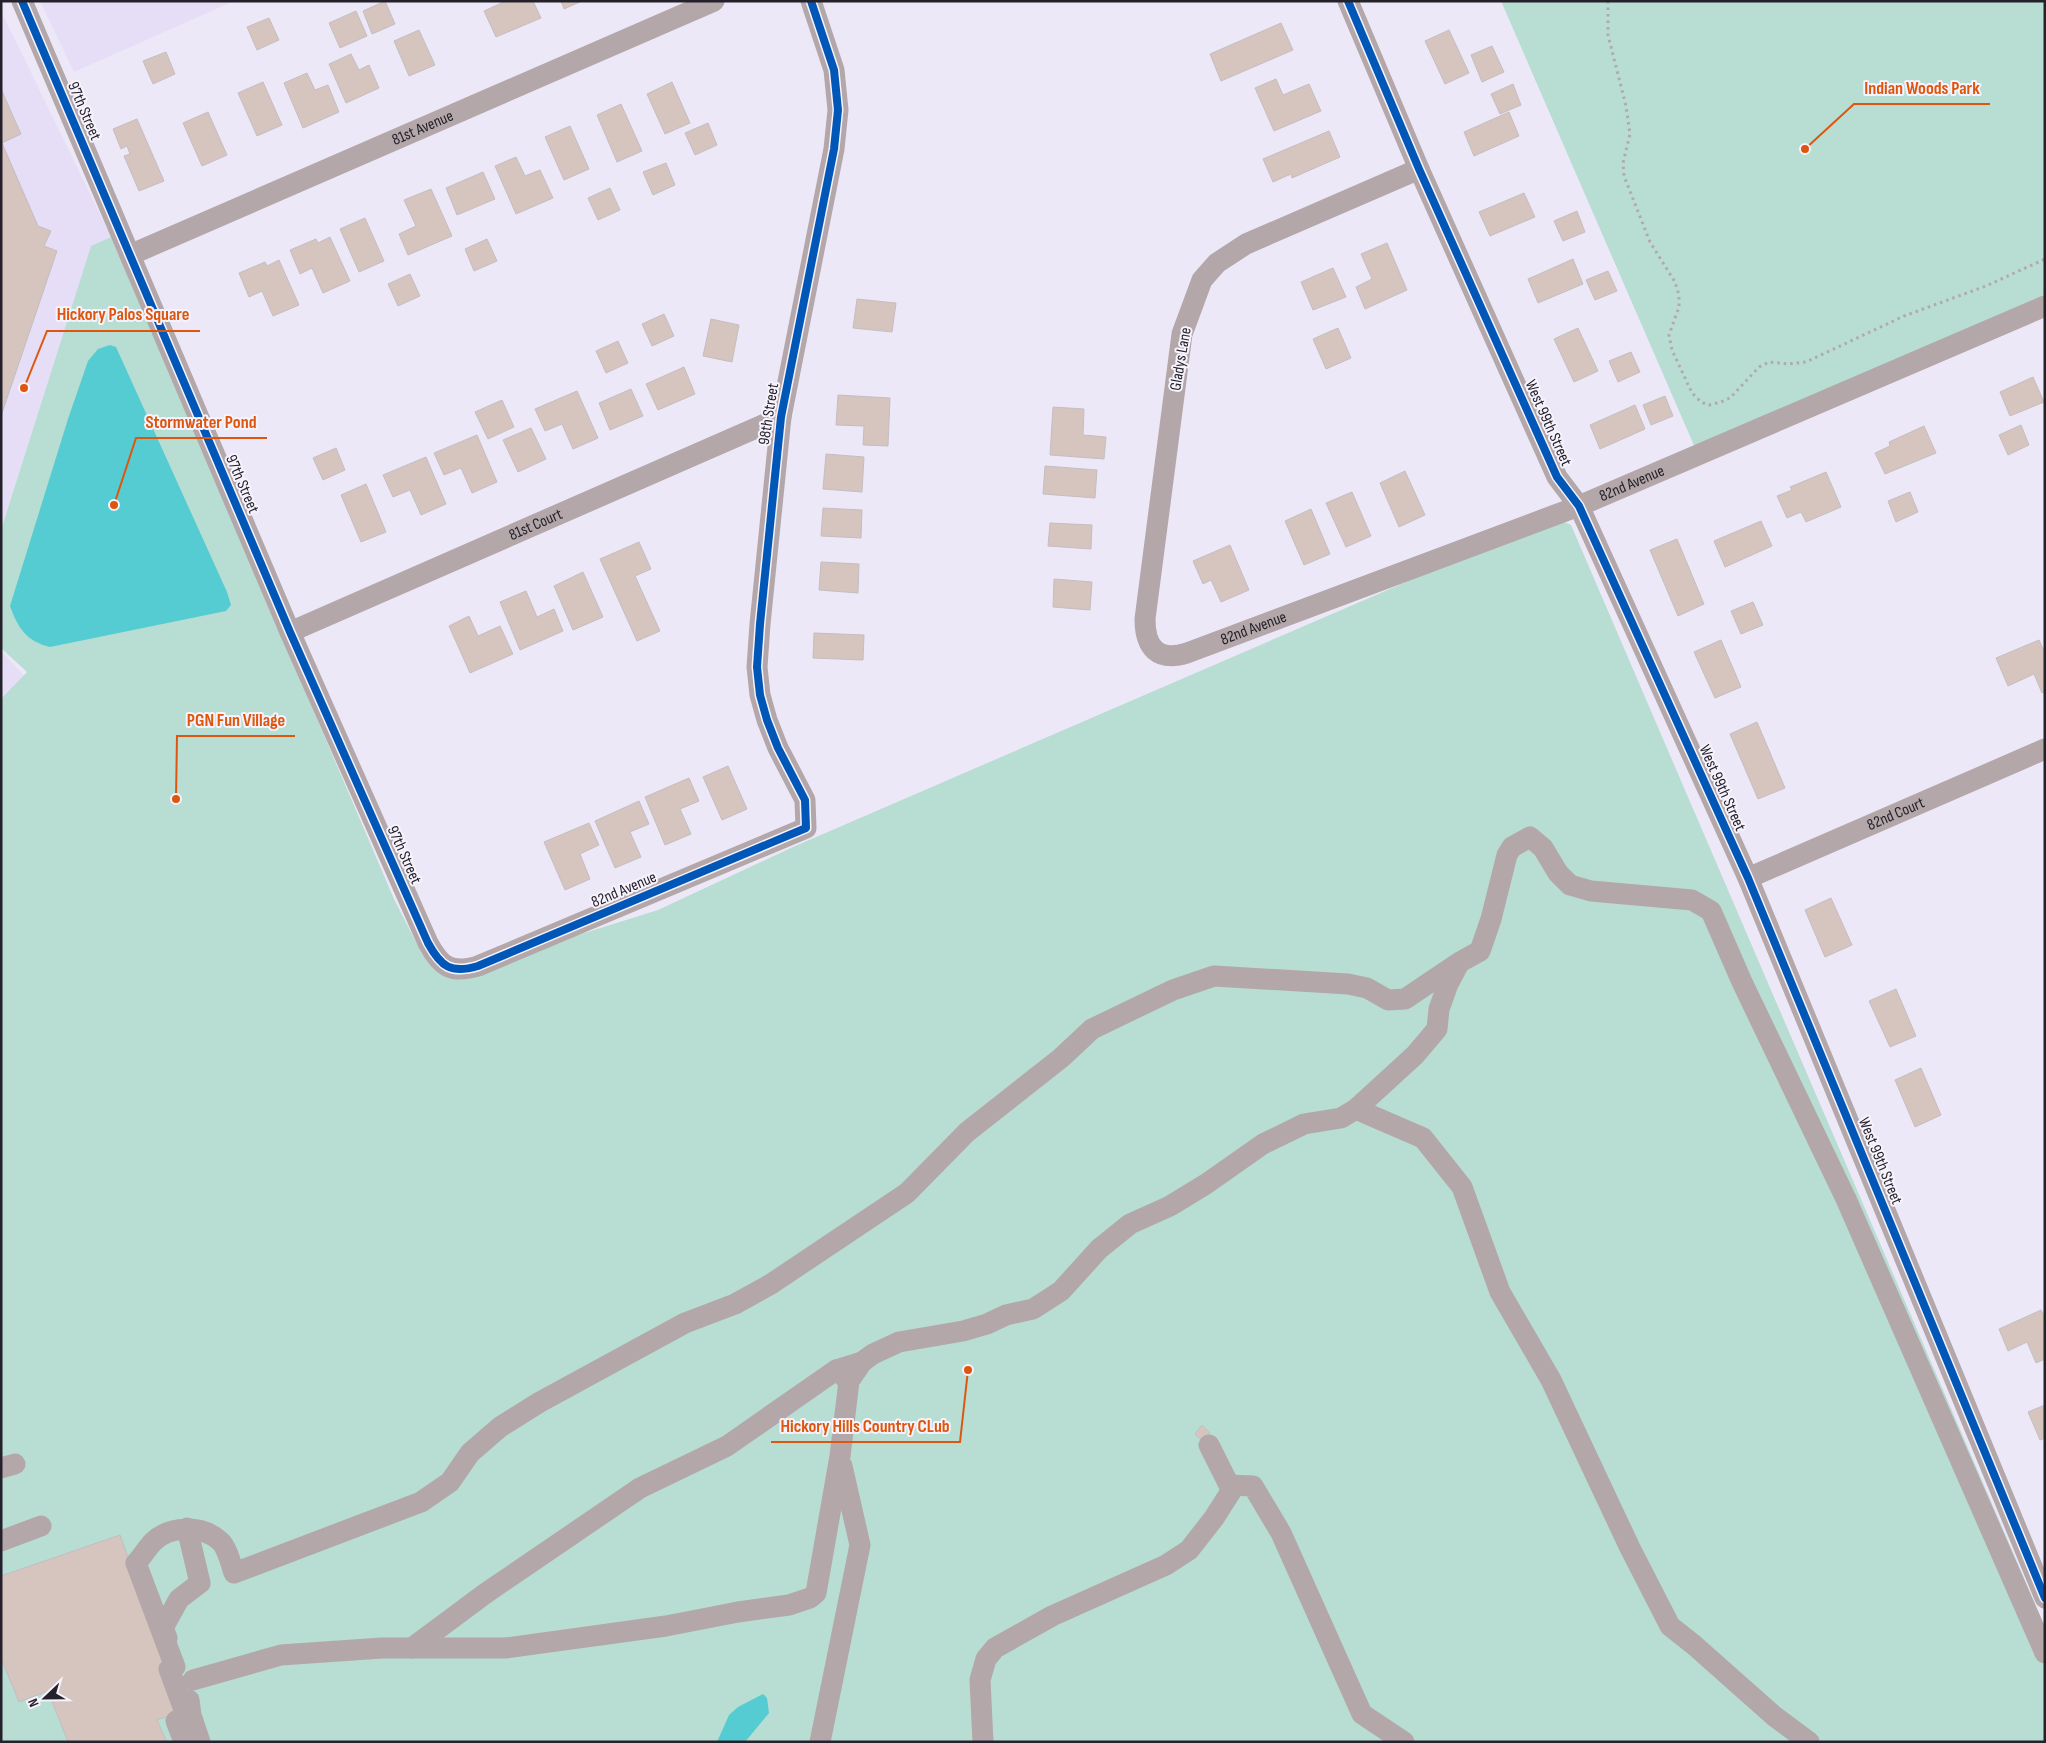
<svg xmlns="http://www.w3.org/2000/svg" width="2046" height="1743" viewBox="0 0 2046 1743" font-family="'Sofia Sans Condensed',sans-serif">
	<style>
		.built { fill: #e6def7 }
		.green { fill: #b8ddd2 }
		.water { fill: #55ccd2 }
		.building { fill: #d6c4bf; stroke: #c4bec1 }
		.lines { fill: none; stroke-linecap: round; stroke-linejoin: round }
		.path { stroke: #b1a9ad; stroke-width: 3; stroke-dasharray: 2.5 4; stroke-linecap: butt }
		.minor { stroke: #b3a7a9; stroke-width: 21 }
		.cycleway-casing { stroke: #f6f3fd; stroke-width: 11 }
		.cycleway { stroke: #0057b8; stroke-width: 8 }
		.labels { text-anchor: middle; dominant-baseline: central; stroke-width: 4; stroke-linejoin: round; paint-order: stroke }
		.street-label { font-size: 16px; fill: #24212a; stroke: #f6f3fd }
		.leader { fill: none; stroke: #de560e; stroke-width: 2 }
		.callout-dot { fill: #de560e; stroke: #f6f3fd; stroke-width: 2 }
		.callout-label { font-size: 18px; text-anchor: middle; font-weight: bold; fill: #de560e; stroke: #f6f3fd; stroke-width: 4; stroke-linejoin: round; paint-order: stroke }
	</style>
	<rect width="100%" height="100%" fill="#ede8f7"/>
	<!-- built -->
	<path class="built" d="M40 1H234L74 72Z
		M1 11 111 237 91 246 1 530Z
		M1 651 31 683 1 712Z"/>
	<!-- green -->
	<path class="green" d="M1501 1H2045V298L1696 450Z
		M111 237 394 899 422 954 432 966 578 935 658 910 793 847 1531 528 1562 521 1571 525 2045 1627V1742H1V699L27 672 1 648V530L91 246Z"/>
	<!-- water -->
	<path class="water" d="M110 345 116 347 227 592 231 605 226 611 50 647C26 641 18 628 10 606L68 419 88 361 98 349Z
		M763 1694 767 1698 769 1713 745 1742H717L729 1715 738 1707Z"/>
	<!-- building -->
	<path class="building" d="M385 1 395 24 372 34 363 11Z
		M506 1H533L541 18 496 37 484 11Z
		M561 1H582L564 9Z
		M356 11 367 36 340 48 329 23Z
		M269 18 279 40 257 50 247 27Z
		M1281 23 1293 50 1221 81 1210 54Z
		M419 30 435 65 409 76 394 41Z
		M1449 30 1469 73 1445 84 1425 41Z
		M1492 46 1504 72 1482 82 1471 55Z
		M166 52 175 74 153 84 143 61Z
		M351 54 359 70 369 65 379 88 346 103 329 64Z
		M307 73 315 90 328 85 339 112 303 128 284 83Z
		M1276 79 1283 95 1309 84 1321 111 1274 131 1255 88Z
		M263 82 282 125 257 136 238 93Z
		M672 82 690 123 665 134 647 94Z
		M1513 84 1521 105 1500 114 1491 94Z
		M1 89 21 134 2 143 38 226 51 231 44 246 57 251 1 416Z
		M621 104 642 151 617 162 597 115Z
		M208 112 227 155 202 166 183 123Z
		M1509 112 1519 136 1474 156 1464 132Z
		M137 119 164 181 139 191 124 156 130 154 127 146 121 149 113 129Z
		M708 123 717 145 695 155 685 133Z
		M570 126 589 169 564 180 545 137Z
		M1329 131 1340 157 1292 178 1291 174 1273 182 1263 159Z
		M516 157 525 176 540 170 553 198 516 214 495 166Z
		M666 163 675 185 653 195 643 172Z
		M483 172 495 199 457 215 446 188Z
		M610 188 620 210 598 220 588 198Z
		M431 189 452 236 408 255 399 234 416 226 404 200Z
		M1524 193 1535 217 1490 236 1479 212Z
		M1577 211 1585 232 1563 241 1554 221Z
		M365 218 384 261 359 272 340 229Z
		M330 237 350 281 323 293 312 268 300 274 290 250 316 239 318 243Z
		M487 239 497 261 474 271 465 249Z
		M1387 243 1407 290 1365 309 1356 287 1372 279 1361 254Z
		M1573 259 1583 284 1538 303 1528 279Z
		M279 260 299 305 273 316 262 291 249 297 239 273 265 262 267 266Z
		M1333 268 1346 297 1313 310 1301 282Z
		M1608 271 1617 291 1595 300 1586 280Z
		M410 274 420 296 398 306 388 284Z
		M857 299 896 303 892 332 853 328Z
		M664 314 674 336 652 346 642 324Z
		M711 319 739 325 732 362 703 356Z
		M1338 328 1351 358 1326 369 1313 339Z
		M1578 328 1598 371 1574 382 1554 339Z
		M618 341 628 363 606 373 596 351Z
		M1631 352 1640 372 1618 382 1609 361Z
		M684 367 695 394 658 410 646 384Z
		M2033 377 2044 402 2010 416 2000 392Z
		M631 389 643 416 610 430 599 403Z
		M577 391 598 438 573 449 562 424 545 431 535 409Z
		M838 395 890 398 888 446 863 445 864 426 836 425Z
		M1665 396 1673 416 1651 425 1643 405Z
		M502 400 514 427 488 439 475 412Z
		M1635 405 1645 429 1600 449 1590 425Z
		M1053 407 1084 409 1083 435 1106 437 1104 459 1050 455Z
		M2021 425 2029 445 2008 455 1999 435Z
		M1924 426 1936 453 1885 474 1875 453 1890 446 1889 442Z
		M531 428 546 459 518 472 503 440Z
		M477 435 497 482 472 493 461 468 444 475 434 453Z
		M336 448 345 470 323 480 313 458Z
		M826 454 864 457 862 492 823 489Z
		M426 457 446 504 421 515 410 490 393 497 383 475Z
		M1045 466 1097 470 1095 498 1043 494Z
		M1405 471 1425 515 1399 527 1380 483Z
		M1826 472 1841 507 1806 522 1801 512 1787 518 1777 496 1792 490 1790 487Z
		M366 484 386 532 361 542 341 495Z
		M1352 492 1371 536 1346 547 1326 503Z
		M1910 492 1918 512 1896 522 1888 501Z
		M823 508 862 510 861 538 821 536Z
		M1311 509 1330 554 1304 565 1285 521Z
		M1761 521 1772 546 1725 567 1714 541Z
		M1050 523 1092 525 1091 549 1048 546Z
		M1677 539 1704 604 1678 616 1650 550Z
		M639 542 651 569 635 576 660 631 637 641 600 559Z
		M1230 545 1249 590 1221 602 1211 580 1203 584 1193 561Z
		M821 562 859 564 858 593 819 590Z
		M583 572 603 617 573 630 554 586Z
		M1054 579 1092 582 1090 610 1053 607Z
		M526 591 537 617 554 609 563 631 520 650 500 602Z
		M1753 602 1763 625 1741 634 1731 611Z
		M469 616 478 636 500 626 513 654 470 673 449 626Z
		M814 633 864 635 863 660 813 658Z
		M1721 640 1741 687 1715 698 1694 652Z
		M2039 640 2045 653V692L2042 693 2034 674 2008 686 1996 658Z
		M1757 722 1785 788 1758 799 1730 734Z
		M728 766 747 809 722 820 703 777Z
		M689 778 699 801 680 809 691 834 665 845 645 797Z
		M639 801 649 824 630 832 641 857 615 868 595 821Z
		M589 823 599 845 580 854 590 879 565 890 544 842Z
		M1831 898 1852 945 1825 957 1805 910Z
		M1896 989 1916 1036 1890 1047 1869 1001Z
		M1921 1068 1941 1115 1915 1127 1895 1080Z
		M2041 1310 2045 1317V1359L2036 1363 2027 1342 2008 1351 1999 1329Z
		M2045 1405V1438L2040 1440 2028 1412Z
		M1202 1425 1210 1433 1202 1441 1195 1434Z
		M120 1535 183 1711 157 1720 167 1742H68L48 1691 19 1702 1 1658V1576Z"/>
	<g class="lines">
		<!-- path -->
		<path class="path" d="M1608 1V35L1626 106 1630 134 1623 163 1624 176 1650 242 1675 282 1679 295V307L1669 335 1672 350 1692 393 1701 402 1709 405 1721 402 1730 398 1759 367 1769 362 1789 364 1806 362 1904 316 1986 286 2045 259"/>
		<!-- minor -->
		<g class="minor">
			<path d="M22 1 290 632 428 943C441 967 451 974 478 966L806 828 805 800 778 748 767 720 760 695 757 667 760 624 781 417 834 149 838 110 834 70 811 1"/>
			<path d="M1348 1 1419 169 1557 477 1579 506 1748 878 2045 1598"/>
			<path id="s1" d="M1419 169 1246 244 1217 263 1202 280 1182 334 1145 619C1145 648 1158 662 1187 653L1579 506 2045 306"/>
			<path id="s2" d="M130 255 714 1"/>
			<path id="s3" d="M290 632 781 417"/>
			<path id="s4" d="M1748 878 2045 749"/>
			<path d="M1356 1109 1423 1138 1462 1187 1500 1292 1551 1380 1630 1548 1670 1626 1694 1645 1774 1716 1809 1742"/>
			<path d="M862 1362 873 1354 899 1342 963 1331 987 1324 1006 1315 1033 1309 1061 1291 1099 1249 1130 1224 1170 1206 1206 1184 1263 1144 1304 1124 1341 1118 1356 1109 1415 1055 1437 1029 1439 1009 1448 984 1458 965"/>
			<path d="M1209 1445 1229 1485 1253 1486 1281 1533 1362 1714 1404 1742"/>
			<path d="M1 1468 15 1464"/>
			<path d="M1 1541 41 1526"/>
			<path d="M167 1638 163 1628 179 1599 200 1583 187 1528"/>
			<path d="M412 1648 486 1593 640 1488 727 1446 836 1370"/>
			<path d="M193 1680 281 1655 382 1648H506L666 1626 738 1612 789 1605 810 1598 816 1593 840 1456 849 1381 862 1362 836 1370 853 1368 845 1378 849 1381"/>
			<path d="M189 1700 191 1715 200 1742"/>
			<path d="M184 1742 176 1721 186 1715 169 1669 175 1667 136 1563C142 1557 147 1548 153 1542 170 1525 202 1525 220 1541 227 1547 231 1564 234 1573L421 1502 450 1482 470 1453 500 1427 540 1402 685 1323 735 1304 771 1284 907 1193 967 1132 1061 1058 1092 1029 1173 990 1214 976 1348 984 1367 988 1388 1000 1405 999 1460 962 1480 951 1491 919 1507 855 1512 847 1530 837 1543 848 1558 873 1570 885 1591 891 1692 900 1711 911 1742 982 1846 1199 2045 1653"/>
			<path d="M820 1742 860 1545 842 1466"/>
			<path d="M983 1742 980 1680 986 1659 995 1648 1052 1616 1166 1565 1189 1550 1214 1518 1235 1485"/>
		</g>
		<defs>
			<path id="cycleway" d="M22 1 290 632 428 943C441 967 451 974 478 966L806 828 805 800 778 748 767 720 760 695 757 667 760 624 781 417 834 149 838 110 834 70 811 1
				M1348 1 1419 169 1557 477 1579 506 1748 878 2045 1598"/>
		</defs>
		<!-- cycleway casing -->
		<use href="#cycleway" class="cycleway-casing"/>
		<!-- cycleway -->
		<use href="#cycleway" class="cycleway"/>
	</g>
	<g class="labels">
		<!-- street labels -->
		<g class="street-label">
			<text transform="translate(84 111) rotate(67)">97th Street</text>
			<text stroke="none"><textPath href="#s2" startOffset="319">81st Avenue</textPath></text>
			<text transform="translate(1181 359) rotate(-80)">Gladys Lane</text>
			<text transform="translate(769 414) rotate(-81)">98th Street</text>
			<text transform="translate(1548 423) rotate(66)">West 99th Street</text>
			<text transform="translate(242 484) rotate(67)">97th Street</text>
			<text stroke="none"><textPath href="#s1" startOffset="1134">82nd Avenue</textPath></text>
			<text stroke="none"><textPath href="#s3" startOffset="268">81st Court</textPath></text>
			<text stroke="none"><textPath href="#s1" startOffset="729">82nd Avenue</textPath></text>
			<text transform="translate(1722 788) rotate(66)">West 99th Street</text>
			<text stroke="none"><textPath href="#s4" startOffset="161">82nd Court</textPath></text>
			<text transform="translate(404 855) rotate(66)">97th Street</text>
			<text transform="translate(624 890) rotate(-23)">82nd Avenue</text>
			<text transform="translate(1880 1161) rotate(68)">West 99th Street</text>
		</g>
	</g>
	<!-- callouts -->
	<path class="leader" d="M1805 149L1854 104H1990M24 388L47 331H200M114 505L136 438H267M176 799L177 736H295M968 1370L960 1442H771"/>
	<g class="callout-dot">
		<circle cx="1805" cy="149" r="5"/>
		<circle cx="24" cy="388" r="5"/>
		<circle cx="114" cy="505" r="5"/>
		<circle cx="176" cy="799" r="5"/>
		<circle cx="968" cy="1370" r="5"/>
	</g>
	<g class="callout-label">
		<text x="1922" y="94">Indian Woods Park</text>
		<text x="123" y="320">Hickory Palos Square</text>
		<text x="201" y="428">Stormwater Pond</text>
		<text x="236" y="726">PGN Fun Village</text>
		<text x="865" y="1432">Hickory Hills Country CLub</text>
	</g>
	<!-- border -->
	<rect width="2046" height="1743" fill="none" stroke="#24212a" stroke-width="5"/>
	<!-- north arrow -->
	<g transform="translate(45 1698) rotate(248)" stroke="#f6f3fd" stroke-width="4" paint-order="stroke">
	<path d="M0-4L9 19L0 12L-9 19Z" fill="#24212a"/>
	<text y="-8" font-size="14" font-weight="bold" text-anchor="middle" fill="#24212a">N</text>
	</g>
</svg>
